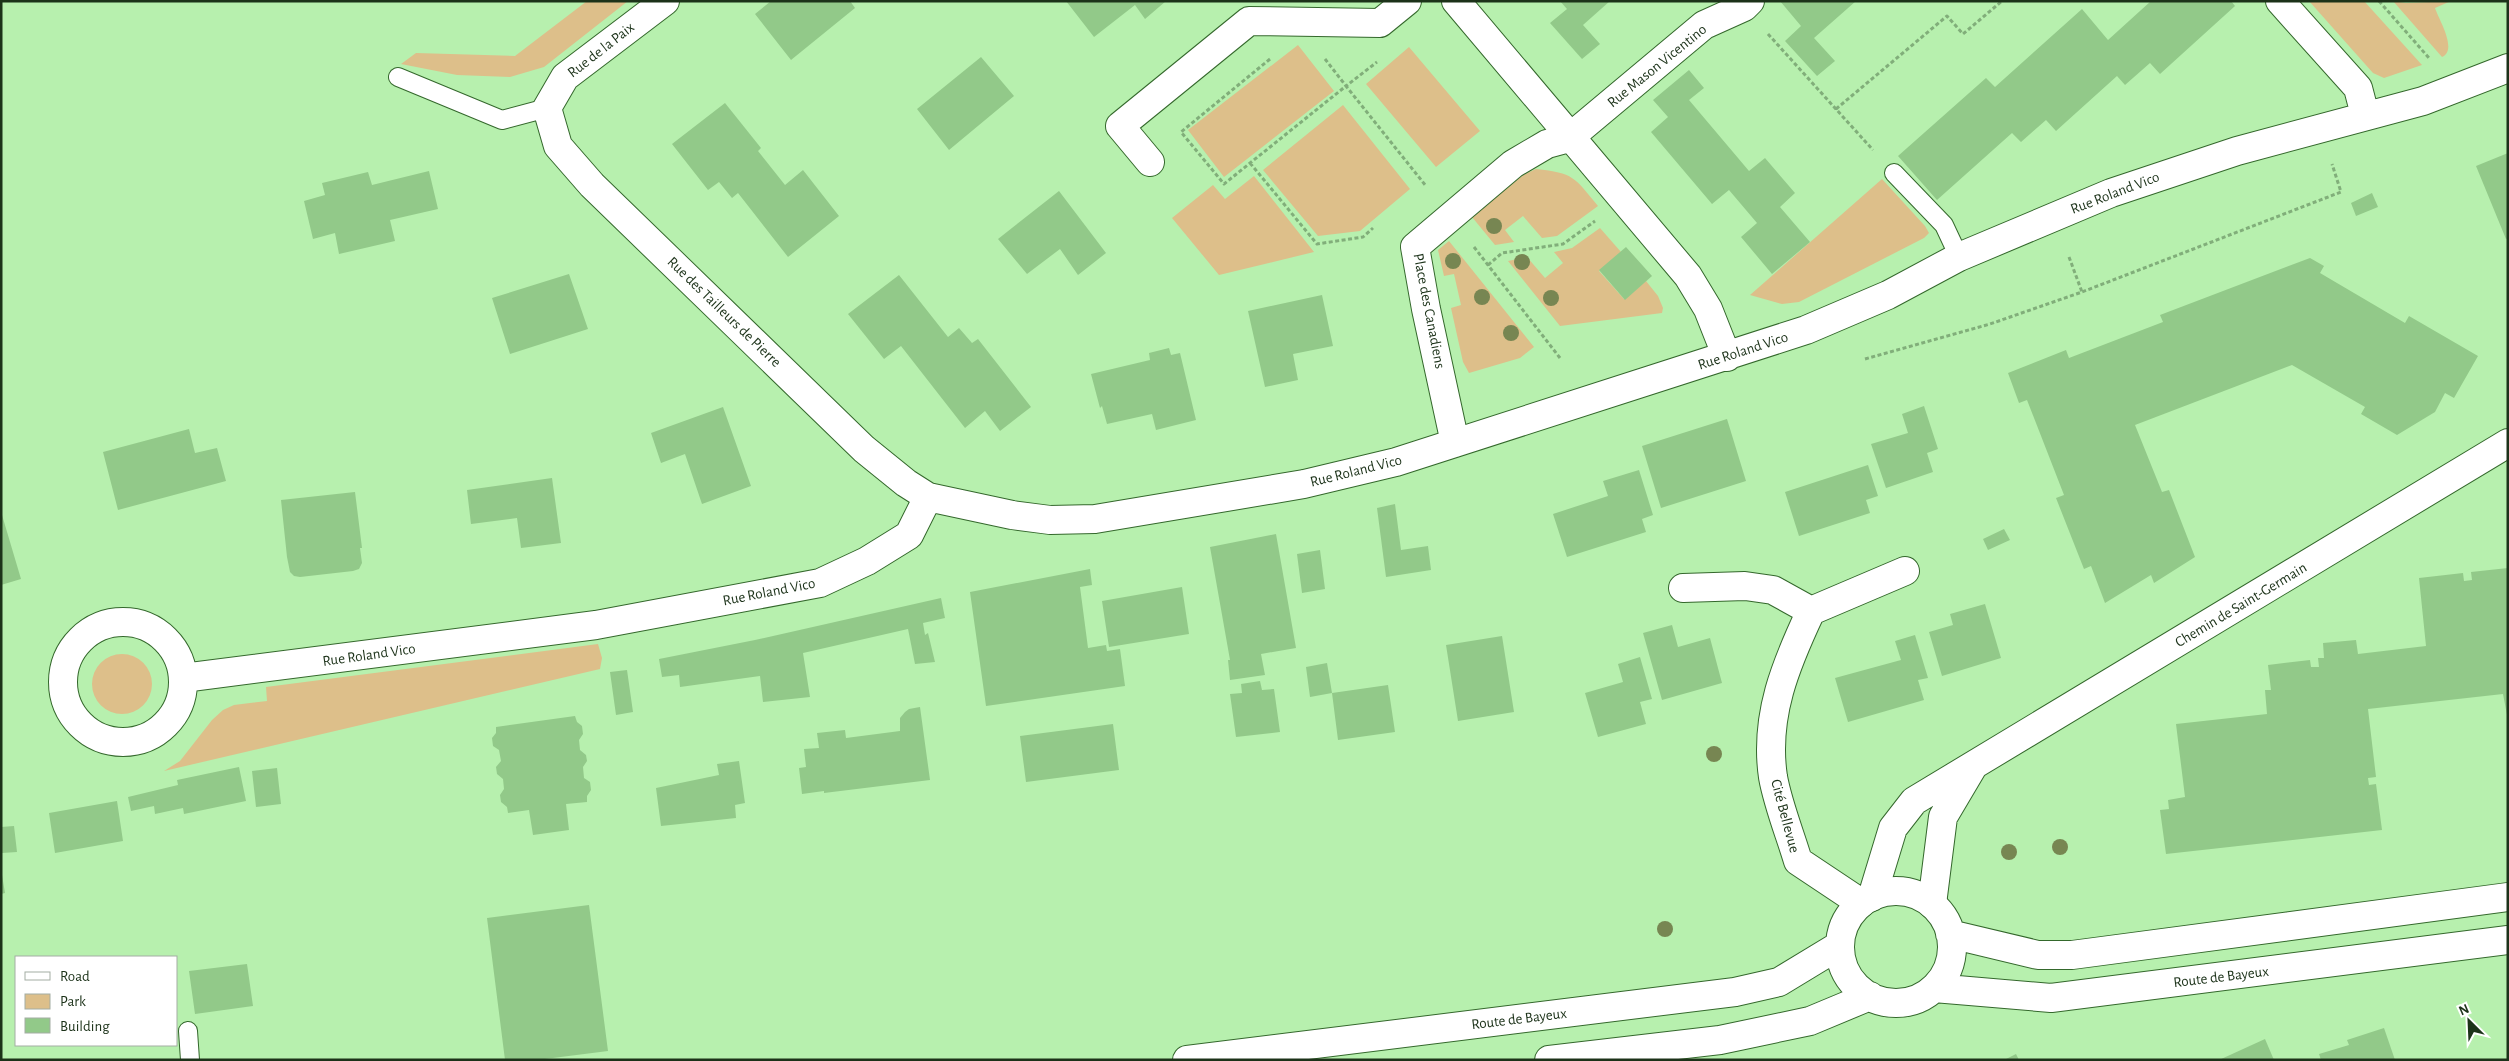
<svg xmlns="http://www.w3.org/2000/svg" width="2509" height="1061" viewBox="0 0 2509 1061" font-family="'Alegreya Sans',sans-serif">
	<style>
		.green { fill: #ddbf8a }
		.building { fill: #92c989 }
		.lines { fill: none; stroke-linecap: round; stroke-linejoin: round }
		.lane-casing { stroke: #34682c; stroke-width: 20 }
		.street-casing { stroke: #34682c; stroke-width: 30 }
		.secondary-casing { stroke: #34682c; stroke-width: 30 }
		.path { stroke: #81ae7a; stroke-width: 3; stroke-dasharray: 4 2.5; stroke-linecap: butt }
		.lane { stroke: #fff; stroke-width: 18 }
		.street { stroke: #fff; stroke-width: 28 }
		.secondary { stroke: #fff; stroke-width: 28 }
		.tree { fill: #778652 }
		.labels { text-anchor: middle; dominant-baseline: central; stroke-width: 5; stroke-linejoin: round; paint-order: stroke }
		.street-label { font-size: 15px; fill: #1c3219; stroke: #fff }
	</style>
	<rect width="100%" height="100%" fill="#b7f0ae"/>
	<!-- green -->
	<path class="green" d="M587 1H628L544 67 510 77 457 75 401 64 416 53 515 56Z
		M2309 1H2364L2422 65 2384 78 2373 73Z
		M2393 1 2406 3 2451 1 2435 8C2439 20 2458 50 2442 57Z
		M1298 45 1334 91 1224 177 1188 130Z
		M1409 47 1480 131 1436 167 1366 84Z
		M1343 105 1410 189 1360 231 1318 236 1263 170Z
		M1536 169C1574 173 1574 177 1598 206L1557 236 1542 238 1523 216 1505 230 1514 242 1495 245 1472 217 1523 175Z
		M1254 176 1314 252 1219 275 1172 218 1213 185 1225 199Z
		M1882 179 1925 226 1929 233 1924 238 1799 302 1782 304 1750 295Z
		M1600 228 1621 252 1599 271 1624 299 1646 281 1658 296 1663 308 1662 313 1560 326 1508 261 1527 257 1545 278 1563 263 1554 252 1572 248Z
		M1449 241 1534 347 1520 358 1469 373 1463 362 1451 308 1461 305 1454 274 1444 276 1438 250Z
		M598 644 602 658 600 669 164 771 180 761 212 720 223 710 234 705 267 701 266 687Z
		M92 684a30 30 0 1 1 60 0a30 30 0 1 1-60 0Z"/>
	<!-- building -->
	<path class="building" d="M771 1H850L855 8 791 60 755 14Z
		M1066 1H1166L1145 19 1135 5 1094 37Z
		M1560 1H1610L1583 25 1600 44 1582 59 1550 23 1567 9Z
		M1780 1H1856L1814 38 1835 61 1817 76 1785 41 1801 26Z
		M2151 1H2231L2235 6 2160 74 2150 63 2125 85 2117 76 2056 131 2046 120 2021 142 2012 133 1937 200 1898 156 1986 78 1995 87 2082 9 2108 40Z
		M981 57 1014 96 949 150 917 109Z
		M1689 70 1704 88 1689 100 1749 171 1765 158 1795 193 1780 207 1810 242 1772 274 1741 237 1757 223 1729 190 1712 204 1651 132 1668 117 1653 100Z
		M725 103 761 148 758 151 785 185 803 170 839 216 788 257 738 193 732 198 719 182 708 190 672 144Z
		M2508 153V238L2506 239 2476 166Z
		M429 171 438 209 390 220 395 241 339 254 335 233 313 239 304 201 325 195 322 183 368 172 372 185Z
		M1059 191 1106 253 1078 275 1060 249 1027 274 998 239Z
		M2372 193 2378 207 2356 216 2351 203Z
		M1626 247 1652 276 1625 300 1599 270Z
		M2310 258 2324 266 2320 273 2405 323 2409 316 2478 356 2454 398 2445 393 2435 412 2397 435 2361 414 2365 407 2292 365 2135 425 2162 492 2169 490 2195 557 2154 583 2151 575 2105 603 2091 566 2084 569 2056 498 2064 495 2027 400 2019 403 2008 373 2066 350 2069 358 2163 322 2160 315Z
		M569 274 588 329 510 354 492 298Z
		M899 275 948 337 959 328 972 343 978 339 1031 407 1000 431 985 411 965 428 901 346 884 359 848 314Z
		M1322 295 1333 346 1293 354 1298 380 1265 387 1248 311Z
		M1169 348 1171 355 1180 353 1196 420 1156 430 1152 414 1107 424 1102 406 1100 408 1091 374 1150 360 1149 353Z
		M1924 406 1938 449 1927 453 1933 472 1886 488 1871 444 1908 433 1902 414Z
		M723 407 751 486 702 504 685 454 661 463 651 433Z
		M1727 419 1746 481 1661 508 1642 446Z
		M189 429 195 453 217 448 226 481 118 510 103 452Z
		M1868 465 1878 496 1866 500 1870 513 1799 536 1785 492Z
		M1639 470 1653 515 1642 519 1646 532 1567 557 1553 514 1608 496 1603 481Z
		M552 478 561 543 521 548 517 518 471 524 467 490Z
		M355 492 362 548H360L362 563 359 569 353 571 300 577 294 576 290 572 287 557 281 500Z
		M1395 504 1401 550 1428 546 1431 570 1386 577 1377 508Z
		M2 515 21 579 1 585V516Z
		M2004 529 2010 540 1988 550 1983 539Z
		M1276 534 1296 648 1261 654 1265 675 1230 680 1228 660H1230L1210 547Z
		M1320 550 1325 589 1302 593 1297 554Z
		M2508 568V720L2503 694 2368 709 2376 777 2368 778 2369 785 2376 784 2382 830 2166 854 2160 810 2169 809 2168 800 2185 797 2176 724 2267 714 2265 690H2271L2268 665 2310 660 2311 667H2319L2318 658H2324L2323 643 2356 640 2358 654 2426 646 2419 578 2463 573 2464 581 2472 580 2471 572Z
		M1090 569 1092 585 1080 587 1088 648 1106 645 1107 651 1120 649 1125 686 986 706 970 592Z
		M1182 587 1189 634 1109 647 1102 601Z
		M941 598 945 618 923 623 925 635 928 633 935 662 915 664 908 629 803 653 810 697 763 702 760 676 680 687 679 675 662 677 659 659 755 640Z
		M1985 604 2001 658 1942 676 1929 632 1953 625 1950 614Z
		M1672 625 1678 647 1710 638 1722 683 1662 700 1643 633Z
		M1915 635 1928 678 1918 680 1924 700 1848 722 1835 678 1901 660 1895 641Z
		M1502 636 1514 712 1458 721 1446 645Z
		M1640 657 1652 699 1640 702 1646 724 1598 737 1585 693 1623 682 1618 664Z
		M1327 663 1332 693 1310 697 1306 667Z
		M627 670 633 712 616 715 610 672Z
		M1260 681 1262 690 1274 689 1280 732 1236 737 1230 694 1242 693 1241 684Z
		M1388 685 1395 732 1338 740 1332 693Z
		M920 707 930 780 824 793V791L802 794 799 768 806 767 804 749 819 748 817 733 845 730 846 738 900 731V718L905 712 909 709Z
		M575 716 577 722 582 726 583 734 579 740 580 750 586 755 587 761 583 767 584 778 590 782 591 790 587 796V802L566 804 569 830 533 835 529 810 508 813 507 807 501 802 500 795 504 789 503 779 497 774 496 767 501 761 499 750 493 746 492 738 496 733V727Z
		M1113 724 1119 770 1026 782 1020 736Z
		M739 761 745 803 735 805 736 818 661 826 656 788 719 775 717 764Z
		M239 767 246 801 184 814 183 808 155 814 154 806 131 811 128 797 178 785 177 780Z
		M277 768 281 804 256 807 252 771Z
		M117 801 123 841 55 853 49 813Z
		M14 826 17 852 2 853 1 827Z
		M1 869 5 893 1 894Z
		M589 905 608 1051 537 1060H505L487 918Z
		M247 964 253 1006 195 1014 189 971Z
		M2384 1028 2395 1060H2321L2319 1054 2349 1045 2347 1040Z
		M2265 1039 2274 1060H2219Z
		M2016 1054 2019 1060H2004Z"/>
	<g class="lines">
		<defs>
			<path id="lane" d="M398 77 502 120 547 108
				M1894 173 1944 225 1959 257
				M188 1031 190 1060"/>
			<path id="street" d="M665 1 565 77 547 108 558 146 592 185 864 449 906 483 928 497
				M1456 1 1688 276 1708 309 1727 357
				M2280 1 2358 88 2365 115
				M1150 162 1120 126 1249 21 1380 23 1407 1
				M1455 443 1426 309 1415 247 1513 164 1547 144 1569 138 1704 25 1744 7 1750 1
				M1683 588 1745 586 1773 590 1811 611
				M63 682a60 60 0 1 1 120 0a60 60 0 1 1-120 0Z
				M183 678 596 625 820 583 867 561 909 535 928 497 1012 515 1050 520 1095 519 1304 484 1396 462 1806 330 1888 295 1959 257 2111 193 2237 151 2423 101 2508 68
				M1872 897 1893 828 1914 801 2508 443
				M1861 903 1798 861C1790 834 1778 805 1773 777 1764 716 1786 664 1811 611L1905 571
				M1932 904 1943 817 1972 768"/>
			<path id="secondary" d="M1840 947a56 56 0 1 1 112 0a56 56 0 1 1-112 0Z
				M1950 934 2038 955H2072L2508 897
				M1934 988 2051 998 2508 940
				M1187 1060 1735 992 1779 982 1840 945
				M1549 1060 1720 1040 1810 1021 1870 996"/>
		</defs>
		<!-- lane casing -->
		<use href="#lane" class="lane-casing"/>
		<!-- street casing -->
		<use href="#street" class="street-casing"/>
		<!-- secondary casing -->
		<use href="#secondary" class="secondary-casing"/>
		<!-- path -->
		<path class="path" d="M2379 1 2429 58
			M1768 34 1873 150
			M1270 59 1181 132 1224 184 1346 86 1426 186
			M1325 59 1346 86 1377 62
			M1836 109 1947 16 1963 34 2002 1
			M1250 163 1317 244 1363 237 1373 228
			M1474 247 1560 358
			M2069 257 2082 292
			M1488 265 1502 253 1563 244 1595 221
			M1865 359 1990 324 2082 292 2341 192 2332 164"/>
		<!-- lane -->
		<use href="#lane" class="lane"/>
		<!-- street -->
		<use href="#street" class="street"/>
		<!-- secondary -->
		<use href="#secondary" class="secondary"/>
	</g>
	<!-- trees -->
	<g class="tree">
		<circle cx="1494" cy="226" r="8"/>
		<circle cx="1453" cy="261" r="8"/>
		<circle cx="1522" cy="262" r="8"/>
		<circle cx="1482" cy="297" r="8"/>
		<circle cx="1551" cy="298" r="8"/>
		<circle cx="1511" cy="333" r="8"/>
		<circle cx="1714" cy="754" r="8"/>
		<circle cx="2060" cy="847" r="8"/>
		<circle cx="2009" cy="852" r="8"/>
		<circle cx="1665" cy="929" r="8"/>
	</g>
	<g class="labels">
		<!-- street labels -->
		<g class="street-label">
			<text transform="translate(601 50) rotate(-38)">Rue de la Paix</text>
			<text transform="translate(1657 66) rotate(-39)">Rue Mason Vicentino</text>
			<text transform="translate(2115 193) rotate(-21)">Rue Roland Vico</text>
			<text transform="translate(1429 311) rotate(79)">Place des Canadiens</text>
			<text transform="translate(724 312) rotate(44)">Rue des Tailleurs de Pierre</text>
			<text transform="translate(1743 351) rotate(-18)">Rue Roland Vico</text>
			<text transform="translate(1356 471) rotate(-14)">Rue Roland Vico</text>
			<text transform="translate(769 592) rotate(-11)">Rue Roland Vico</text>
			<text transform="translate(2241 605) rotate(-31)">Chemin de Saint-Germain</text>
			<text transform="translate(369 655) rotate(-8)">Rue Roland Vico</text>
			<text transform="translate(1785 816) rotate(75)">Cité Bellevue</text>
			<text transform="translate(2221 977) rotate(-7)">Route de Bayeux</text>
			<text transform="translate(1519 1019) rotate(-7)">Route de Bayeux</text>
		</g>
	</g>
	<!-- border -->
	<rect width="2509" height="1061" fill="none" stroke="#1c3219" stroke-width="5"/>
	<!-- legend -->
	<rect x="15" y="956" width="162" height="90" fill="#ffffff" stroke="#a4ada3"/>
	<rect x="25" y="972" width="25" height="8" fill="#ffffff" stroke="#a4ada3"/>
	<text x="60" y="981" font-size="15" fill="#1c3219">Road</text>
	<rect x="25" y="994" width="25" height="15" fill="#ddbf8a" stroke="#a4ada3"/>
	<text x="60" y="1006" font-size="15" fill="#1c3219">Park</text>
	<rect x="25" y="1018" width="25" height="15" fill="#92c989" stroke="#a4ada3"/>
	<text x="60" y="1031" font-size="15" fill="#1c3219">Building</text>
	<!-- north arrow -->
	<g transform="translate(2469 1021) rotate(336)" stroke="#ffffff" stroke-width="4" paint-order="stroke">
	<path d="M0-4L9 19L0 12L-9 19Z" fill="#1c3219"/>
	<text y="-8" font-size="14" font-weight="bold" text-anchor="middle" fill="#1c3219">N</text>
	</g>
</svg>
